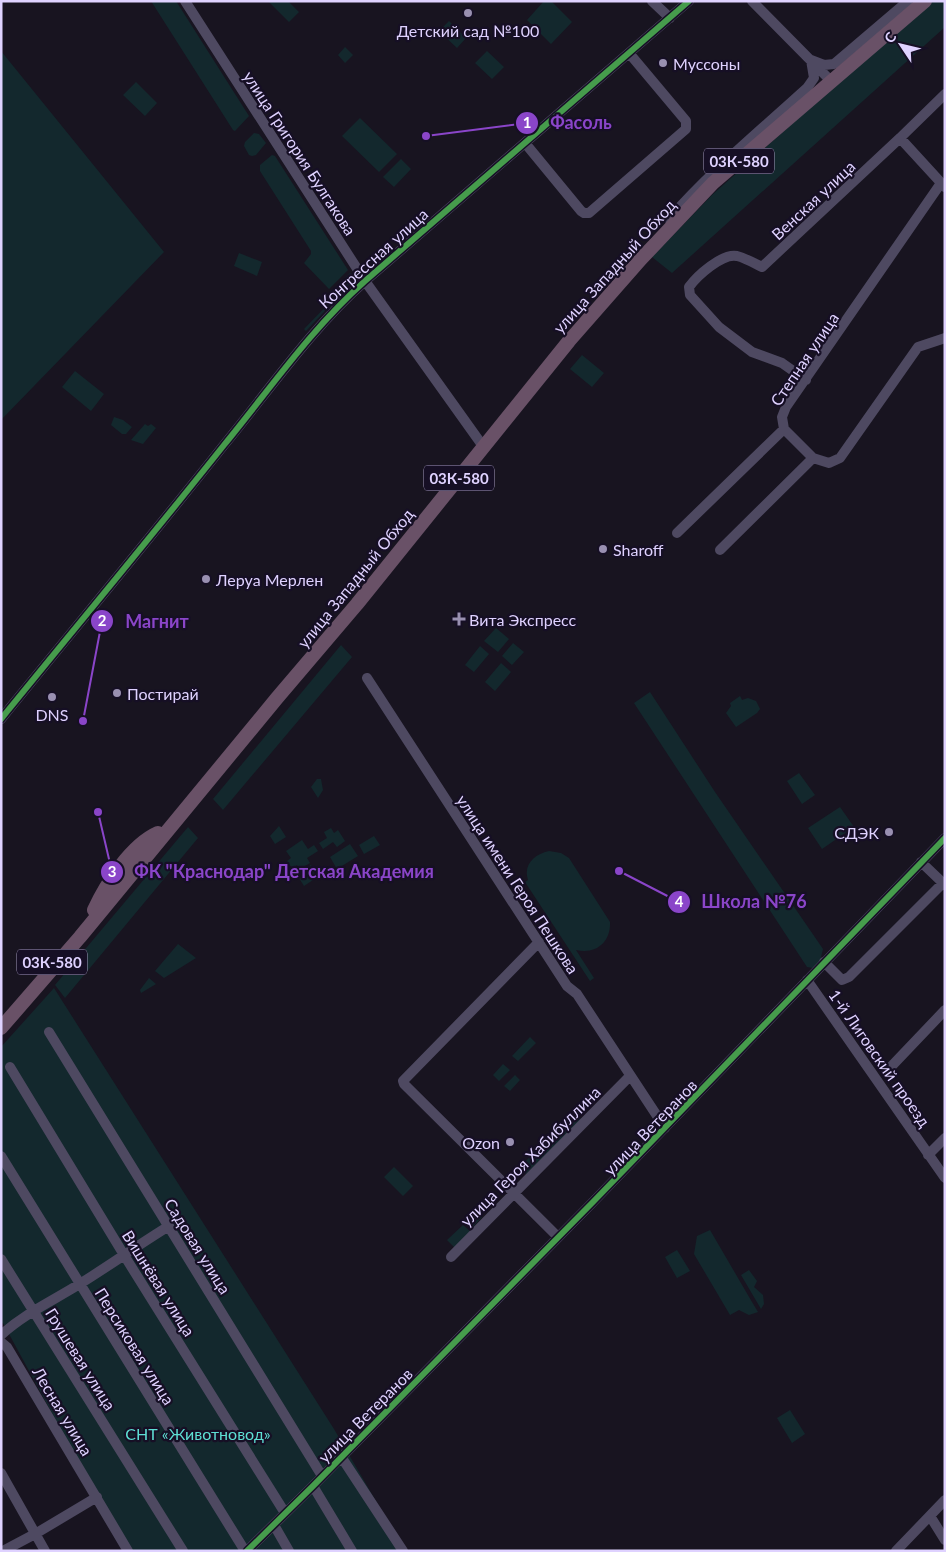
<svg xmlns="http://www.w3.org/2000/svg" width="946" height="1552" viewBox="0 0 946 1552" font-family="Lato,sans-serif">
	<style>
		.green { fill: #13282d }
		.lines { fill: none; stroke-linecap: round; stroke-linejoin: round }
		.minor { stroke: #4e4961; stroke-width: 10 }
		.highway { stroke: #695167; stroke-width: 14 }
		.cycleway-casing { stroke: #160f25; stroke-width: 9 }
		.cycleway { stroke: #469c4c; stroke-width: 6 }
		.poi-dot { fill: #9990b1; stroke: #160f25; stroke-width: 2 }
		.labels { text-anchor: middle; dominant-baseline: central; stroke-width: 4.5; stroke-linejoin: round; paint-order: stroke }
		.shield { fill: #160f25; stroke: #a398be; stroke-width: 1 }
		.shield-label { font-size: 15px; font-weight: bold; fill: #dfd2ff }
		.poi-label { font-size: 16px; fill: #dfd2ff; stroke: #160f25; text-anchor: start }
		.street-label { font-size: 16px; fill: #dfd2ff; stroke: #160f25 }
		.park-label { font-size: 16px; fill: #5edfd4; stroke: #160f25 }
		.leader { fill: none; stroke: #8a45c9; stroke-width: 2 }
		.callout-dot { fill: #8a45c9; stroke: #160f25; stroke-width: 2 }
		.mark-label { font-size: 15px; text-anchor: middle; font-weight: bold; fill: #fff }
		.callout-label { font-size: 18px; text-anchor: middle; font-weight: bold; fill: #8a45c9; stroke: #160f25; stroke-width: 4.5; stroke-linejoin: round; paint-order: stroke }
	</style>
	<rect width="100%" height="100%" fill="#181420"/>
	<!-- green -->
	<path class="green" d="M151 1H176L249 116 235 131 233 130Z
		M268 1H288L299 12 289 22Z
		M544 1H551L572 22 551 44 527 20Z
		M930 1H945V27L672 273 652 257 712 195Z
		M449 21 466 38 457 48 439 31Z
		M345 47 353 55 345 63 338 55Z
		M1 51 164 252 1 420Z
		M487 51 504 67 492 79 475 63Z
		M136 82 157 103 145 116 123 95Z
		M360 118 397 154 379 172 342 136Z
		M254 133 259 134 266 143 256 155 252 156 249 155 244 146 245 142Z
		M272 155 275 156 348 270 329 289 304 263 311 254V251L260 171V165Z
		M401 159 411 169 394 187 383 177Z
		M239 253 262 262 257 276 234 266Z
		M350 273 353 277V281L306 331 304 329 335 297 336 288Z
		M582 355 604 373 592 387 570 369Z
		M75 371 104 394 91 411 62 387Z
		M114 417 123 420 132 427 126 434H122L111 425Z
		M145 424 148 426 151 424 156 428 143 444 131 440Z
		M496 628 509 639 498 652 484 641Z
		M513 643 524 652 512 665 502 656Z
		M341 645 352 657 223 810 213 799Z
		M480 646 489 654 474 672 465 665Z
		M501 663 511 672 495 691 485 682Z
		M650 692 715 792 823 949 818 969 807 967 634 703Z
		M740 696 742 700 748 698 756 701 760 709 757 713 736 727 726 713 731 706 730 703Z
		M799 773 815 795 802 804 787 781Z
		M317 779H321L323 790 318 798 311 787Z
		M840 807 854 827 822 849 808 828Z
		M279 826 286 837 275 844 270 836Z
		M188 827 198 838 65 998 55 985Z
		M331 828 334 833 338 830 345 841 337 847 333 842 323 849 319 843 327 838 324 832Z
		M374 836 380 845 364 854 359 845Z
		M302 840 308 849 314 845 318 851 307 858 310 863 300 869 297 865 292 868 287 861 291 858 286 851Z
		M350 844 358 856 337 869 330 857Z
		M549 851 561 853 569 858 610 922C611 942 596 955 576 950L594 978 590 981 525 882 528 880C523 865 534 854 549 851Z
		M311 865 314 870 313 880 304 886 299 878 303 875 301 871Z
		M178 944 196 958 164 978 155 971Z
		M149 978 156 984 141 993 140 990Z
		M54 988 334 1429 405 1551H127L3 1323 1 1324V1047Z
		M530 1037 536 1043 518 1061 512 1056Z
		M503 1064 510 1070 499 1081 493 1075Z
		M515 1075 520 1080 510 1091 504 1086Z
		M574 1112 581 1119 526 1174 520 1167Z
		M394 1167 413 1186 403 1196 384 1177Z
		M477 1212 482 1217 473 1227 467 1221Z
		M463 1225 471 1232 455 1248 447 1240Z
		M710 1230 752 1302 758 1312 749 1315 739 1310 730 1315 694 1254 697 1236Z
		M677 1250 690 1271 677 1278 665 1257Z
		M749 1270 757 1281 754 1287 763 1295 764 1304 761 1309 741 1275Z
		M790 1410 805 1434 792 1443 777 1418Z"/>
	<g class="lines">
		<!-- minor -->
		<path class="minor" d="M185 1 365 281 480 442
			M652 1 670 18
			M752 1 832 82
			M900 138 945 187
			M525 143 581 211 584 213H589L686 129V121L629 53
			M669 219C711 171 760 131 807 88L814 78 811 60 824 65 834 64 908 1
			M806 380 782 363 752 352 719 327 690 295 689 287C697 276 722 253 737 256 745 258 754 263 762 267L900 138 945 94
			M784 429 813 458 829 463 840 458 918 347 945 338
			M677 533 784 429 782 417 786 407 941 183
			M720 550 813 458
			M367 678 567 986 577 994 665 1128
			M1 719C75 628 151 537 224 445 270 389 311 329 365 281L689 1
			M921 862 945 885
			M539 942 403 1081 404 1084 558 1237
			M824 962 842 980 849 977 943 883
			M807 980 945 1178
			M49 1032 322 1476
			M10 1067 124 1255 285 1513
			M886 1072 945 1010
			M928 1155 945 1138
			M1 1156 245 1551
			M451 1257 630 1076
			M1 1259 183 1551
			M1 1335C24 1314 52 1301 78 1285 109 1266 138 1245 169 1226
			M1 1342 7 1347 128 1551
			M342 1458 403 1551
			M1 1473 45 1551
			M313 1486 352 1551
			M930 1516 945 1540
			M274 1525 289 1551
			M3 1551 35 1534 97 1497
			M247 1551 313 1486 592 1203 945 838
			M896 1551 945 1500"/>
		<!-- highway -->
		<path class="highway" d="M94 910C106 884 131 845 158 833
			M1 1028 80 937 277 698 357 604 569 341 641 259 713 183 925 1"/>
		<defs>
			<path id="cycleway" d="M1 719C75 628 151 537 224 445 270 389 311 329 365 281L689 1
				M247 1551 313 1486 592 1203 945 838"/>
		</defs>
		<!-- cycleway casing -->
		<use href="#cycleway" class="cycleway-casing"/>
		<!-- cycleway -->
		<use href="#cycleway" class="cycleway"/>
	</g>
	<!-- markers -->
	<g class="poi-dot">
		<circle cx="468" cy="13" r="5"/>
		<circle cx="663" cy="63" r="5"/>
		<circle cx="603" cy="549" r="5"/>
		<circle cx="206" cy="579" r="5"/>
		<path d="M456.5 611.5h5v5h5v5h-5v5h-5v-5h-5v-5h5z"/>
		<circle cx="117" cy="693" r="5"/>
		<circle cx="52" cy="697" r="5"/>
		<circle cx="889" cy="832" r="5"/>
		<circle cx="510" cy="1142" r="5"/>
	</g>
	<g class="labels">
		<!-- shield labels -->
		<g class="shield">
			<rect x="704" y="148.5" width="70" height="25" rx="4"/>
			<rect x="424" y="465.5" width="70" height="25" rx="4"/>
			<rect x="17" y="949.5" width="70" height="25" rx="4"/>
		</g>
		<g class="shield-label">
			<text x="739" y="161">03К-580</text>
			<text x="459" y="478">03К-580</text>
			<text x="52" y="962">03К-580</text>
		</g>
		<!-- poi labels -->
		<g class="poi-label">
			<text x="468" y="30" text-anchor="middle">Детский сад №100</text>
			<text x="673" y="63">Муссоны</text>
			<text x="613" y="549">Sharoff</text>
			<text x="216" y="579">Леруа Мерлен</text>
			<text x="469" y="619">Вита Экспресс</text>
			<text x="127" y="693">Постирай</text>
			<text x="52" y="714" text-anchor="middle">DNS</text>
			<text x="879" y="832" text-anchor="end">СДЭК</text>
			<text x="500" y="1142" text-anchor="end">Ozon</text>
		</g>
		<!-- street labels -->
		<g class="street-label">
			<text transform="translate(300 153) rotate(57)">улица Григория Булгакова</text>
			<text transform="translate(813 200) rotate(-43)">Венская улица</text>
			<text transform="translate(373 258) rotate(-42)">Конгрессная улица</text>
			<text transform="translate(614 266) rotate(-48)">улица Западный Обход</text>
			<text transform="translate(804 359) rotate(-56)">Степная улица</text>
			<text transform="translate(355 578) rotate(-51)">улица Западный Обход</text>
			<text transform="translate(518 884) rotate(57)">улица имени Героя Пешкова</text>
			<text transform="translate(880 1058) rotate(55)">1-й Лиговский проезд</text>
			<text transform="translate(650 1127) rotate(-46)">улица Ветеранов</text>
			<text transform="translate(530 1156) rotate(-45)">улица Героя Хабибуллина</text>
			<text transform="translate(198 1246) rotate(58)">Садовая улица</text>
			<text transform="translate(159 1283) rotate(58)">Вишнёвая улица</text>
			<text transform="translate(135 1346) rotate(58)">Персиковая улица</text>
			<text transform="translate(81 1359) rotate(58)">Грушевая улица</text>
			<text transform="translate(63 1411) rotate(59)">Лесная улица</text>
			<text transform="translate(365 1415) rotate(-45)">улица Ветеранов</text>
		</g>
		<!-- park labels -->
		<g class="park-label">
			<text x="198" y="1433">СНТ «Животновод»</text>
		</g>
	</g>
	<!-- callouts -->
	<path class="leader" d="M426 136L527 123M83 721L102 621M98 812L112 872M619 871L679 902"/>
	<g class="callout-dot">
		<circle cx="426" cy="136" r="5"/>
		<circle cx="83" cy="721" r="5"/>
		<circle cx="98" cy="812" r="5"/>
		<circle cx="619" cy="871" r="5"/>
		<circle cx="527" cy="123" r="12"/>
		<circle cx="102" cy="621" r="12"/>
		<circle cx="112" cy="872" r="12"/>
		<circle cx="679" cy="902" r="12"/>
	</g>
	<g class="mark-label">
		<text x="527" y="128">1</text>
		<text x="102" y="626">2</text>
		<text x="112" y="877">3</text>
		<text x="679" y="907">4</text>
	</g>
	<g class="callout-label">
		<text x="581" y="129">Фасоль</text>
		<text x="157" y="628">Магнит</text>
		<text x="284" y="878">ФК "Краснодар" Детская Академия</text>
		<text x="754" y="908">Школа №76</text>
	</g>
	<!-- border -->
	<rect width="946" height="1552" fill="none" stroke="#dfd2ff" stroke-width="5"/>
	<!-- north arrow -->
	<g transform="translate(901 45) rotate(305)" stroke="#160f25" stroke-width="4" paint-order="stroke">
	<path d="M0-4L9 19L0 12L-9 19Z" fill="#dfd2ff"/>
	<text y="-8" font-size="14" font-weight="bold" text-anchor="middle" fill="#dfd2ff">С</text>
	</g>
</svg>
